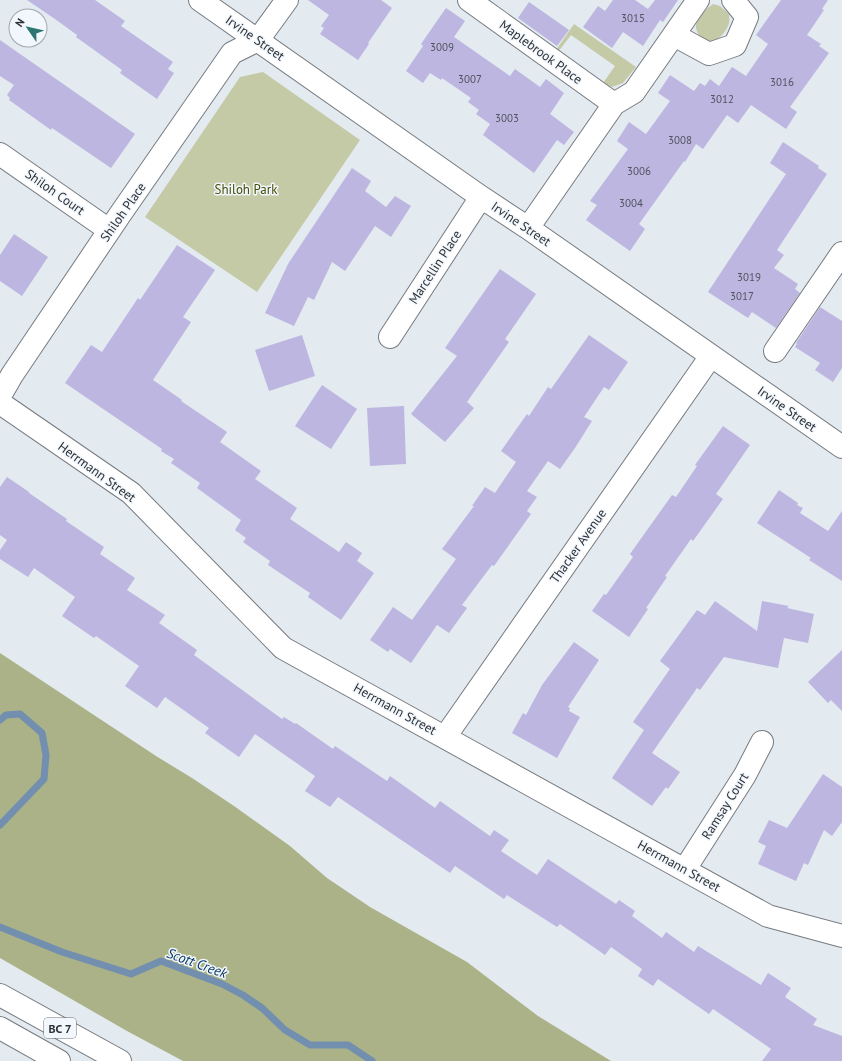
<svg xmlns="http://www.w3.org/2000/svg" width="842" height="1061" viewBox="0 0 842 1061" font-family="'PT Sans',sans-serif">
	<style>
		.green { fill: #c4caa6 }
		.forest { fill: #abb288 }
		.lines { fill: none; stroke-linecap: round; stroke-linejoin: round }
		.stream { stroke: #728faf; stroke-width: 7 }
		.building { fill: #bcb6e0 }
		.street-casing { stroke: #767b81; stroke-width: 24 }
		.primary-casing { stroke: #767b81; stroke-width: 24 }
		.street { stroke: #fff; stroke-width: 22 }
		.primary { stroke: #fff; stroke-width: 22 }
		.labels { text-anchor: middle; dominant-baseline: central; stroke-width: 3; stroke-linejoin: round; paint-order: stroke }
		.number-label { font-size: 11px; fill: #52535f }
		.shield { fill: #f1f7fd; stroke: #696d70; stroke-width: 1 }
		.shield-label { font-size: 12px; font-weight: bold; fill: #2f3234 }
		.street-label { font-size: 13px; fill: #2f3234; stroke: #f1f7fd }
		.park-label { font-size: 13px; fill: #454c03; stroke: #f1f7fd }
		.water-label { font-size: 14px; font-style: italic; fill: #01325c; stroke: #f1f7fd }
	</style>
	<rect width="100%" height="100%" fill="#e3eaf0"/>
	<!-- green -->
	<path class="green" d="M713 4 720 6 729 14C729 17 730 21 729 23 728 29 719 40 713 42 704 45 692 30 697 22 700 15 707 8 713 4Z
		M574 24 636 67 623 83 612 87 603 83 615 66 571 35 558 52 556 50Z
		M263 72 360 140 257 292 145 217 240 77Z"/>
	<!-- forest -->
	<path class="forest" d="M0 653 156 756 192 778 234 806 290 846 327 878 370 907 467 962 538 1016 611 1061H183L127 1031 0 958Z"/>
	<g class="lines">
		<!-- stream -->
		<path class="stream" d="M0 720 6 715 20 714 42 733 46 755 44 779 0 825
			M0 927 62 952 131 974 161 961 222 984 243 995 262 1008 285 1030 310 1045H348L372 1061"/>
	</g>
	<!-- building -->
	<path class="building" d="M27 0H95L125 21 121 26 173 62 168 69 174 73 157 99 120 73 122 70 76 37 77 35 55 19Z
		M308 0H381L392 8 368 43 369 44 358 60 320 34 324 28 321 26 329 15Z
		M613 0H635L648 9 655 0H678L663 22 660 20 643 46 623 32 612 48 583 27 598 6 605 11Z
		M781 0H828L822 9 824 10 807 35 821 44 819 46 829 53 790 107 797 112 786 129 751 105 738 123 727 115 703 149 696 144 685 162 684 161 639 224 645 229 630 251 586 220 597 205 590 201 628 149 617 141 629 122 646 134 670 101 658 93 670 75 694 91 700 83 705 86 710 79 719 86 732 67 746 76 768 44 756 35Z
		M529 2 569 30 557 46 518 18Z
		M446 8 465 21 454 37 510 76 515 69 540 87 546 79 564 93 550 114 574 132 564 145 557 140 534 173 483 135 490 124 476 114 479 110 468 102 471 98 442 78 441 80 430 73 423 83 406 71 423 46 421 44Z
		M0 40 135 134 111 168 52 128 51 130 9 100 10 98 7 95 14 85 0 76Z
		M783 142 819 166 818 168 827 174 777 250 784 255 774 268 798 284 795 289 800 293 776 328 752 312 748 318 708 292 786 174 770 163Z
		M352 168 371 181 365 191 386 207 395 196 411 206 391 237 375 226 345 271 332 262 314 300 308 297 294 326 265 313 288 264Z
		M14 234 48 257 22 296 0 281V255Z
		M177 245 215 270 183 317 191 322 153 380 182 400 181 401 227 432 220 442 261 471 255 479 297 508 290 519 339 552 346 542 362 553 357 561 374 573 341 620 308 597 310 593 268 565 270 561 243 542 246 538 235 530 241 520 197 488 200 483 171 463 174 459 161 451 162 449 65 383 91 345 102 352 138 298 140 300Z
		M500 269 536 294 505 339 509 342 467 402 474 408 445 442 411 414 457 356 445 348Z
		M820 307 842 321V368L833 382 815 370 820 363 795 347 797 344 796 343Z
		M302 335 315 376 269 391 255 350Z
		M589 335 628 362 609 390 604 387 584 417 592 421 575 448 560 469 548 461 527 491 537 497 527 511 531 514 494 566 492 565 462 605 467 608 449 633 437 625 411 663 390 649 388 652 370 640 393 607 412 620 456 559 442 549 474 506H472L485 487 495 493 516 462 501 451 527 414 529 416 548 387 551 389Z
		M322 385 357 409 331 449 295 426Z
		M404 406 406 464 370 466 367 408Z
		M723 426 750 445 716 494 723 499 693 541 691 539 665 576 667 577 646 608 648 609 629 637 592 611 604 594 606 595 633 557 630 554 672 495 676 497 697 466 695 465Z
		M7 477 29 492V493L67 519 66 521 104 547 100 554 135 578 127 590 165 615 159 623 197 650 194 655 282 719 284 717 295 724 296 723 333 749 335 746 387 781 390 776 435 808 440 801 490 836 494 830 509 840 501 851 537 875 548 859 616 904 619 900 635 911 632 916 662 938 666 932 694 952 698 946 761 985 768 973 791 988 785 997 817 1019 813 1025 842 1036V1061H762L771 1049 767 1046 713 1009 709 1014 658 979 653 986 638 976 642 969 611 947 605 955 560 924 557 927 507 895 504 899 455 866 450 873 338 797 330 807 305 791 315 776 255 734 239 757 205 733 209 728 165 697 157 708 125 686 139 666 96 636 94 638 62 616 75 597 34 568 28 577 0 559V550L7 540 0 535V487Z
		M779 490 798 503 797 505 803 508 800 513 828 531 842 511V581L809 560 811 558 757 523Z
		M715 601 757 631 762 601 789 606 787 608 814 614 808 643 784 638 778 668 724 657 700 690 697 688 652 753 680 772 668 789 666 787 652 806 612 778 644 730 633 722 670 669 660 661 697 610 705 615Z
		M574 642 599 660 568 707 570 708 569 711 580 717 557 758 512 733 523 713 526 715 542 685Z
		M842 650V711L831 700 828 703 808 682Z
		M823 774 842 787V822L832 836 824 830 808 865 804 863 796 881 758 864 766 846 758 842 769 820 787 828Z"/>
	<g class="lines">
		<defs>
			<path id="street" d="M200 0 481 197 528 228 842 447
				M469 0 614 104
				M674 35 709 54 735 45 747 17 733 0
				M258 40 287 0
				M0 154 109 230
				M528 228 614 104 634 92 698 0
				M390 337 481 197
				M775 351 842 253
				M0 396 12 375 119 216 232 53 258 40
				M0 403 131 493 283 648 768 916 842 936
				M445 737 711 356
				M685 869 745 775 762 742"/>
			<path id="primary" d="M0 995 120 1061
				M0 1028 59 1061"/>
		</defs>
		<!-- street casing -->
		<use href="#street" class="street-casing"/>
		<!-- primary casing -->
		<use href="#primary" class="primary-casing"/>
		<!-- street -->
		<use href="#street" class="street"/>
		<!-- primary -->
		<use href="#primary" class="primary"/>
	</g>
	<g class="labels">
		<!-- number labels -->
		<g class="number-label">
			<text x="633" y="18">3015</text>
			<text x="442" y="47">3009</text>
			<text x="470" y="79">3007</text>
			<text x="782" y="82">3016</text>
			<text x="722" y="99">3012</text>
			<text x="507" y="118">3003</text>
			<text x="680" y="140">3008</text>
			<text x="639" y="171">3006</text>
			<text x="631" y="203">3004</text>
			<text x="749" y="277">3019</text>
			<text x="742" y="296">3017</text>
		</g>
		<!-- shield labels -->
		<rect class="shield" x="44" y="1018" width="32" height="20" rx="3"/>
		<g class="shield-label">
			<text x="60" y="1028">BC 7</text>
		</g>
		<!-- street labels -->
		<g class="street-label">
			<text transform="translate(255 38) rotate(35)">Irvine Street</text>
			<text transform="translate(541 52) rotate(36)">Maplebrook Place</text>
			<text transform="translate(55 192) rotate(35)">Shiloh Court</text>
			<text transform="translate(123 212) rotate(-55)">Shiloh Place</text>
			<text transform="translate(521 224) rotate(34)">Irvine Street</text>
			<text transform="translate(435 267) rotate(-57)">Marcellin Place</text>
			<text transform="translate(787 409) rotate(35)">Irvine Street</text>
			<text transform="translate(97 472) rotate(36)">Herrmann Street</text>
			<text transform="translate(578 546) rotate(-55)">Thacker Avenue</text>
			<text transform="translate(395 709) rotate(29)">Herrmann Street</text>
			<text transform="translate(725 806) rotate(-58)">Ramsay Court</text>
			<text transform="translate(679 866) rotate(29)">Herrmann Street</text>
		</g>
		<!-- park labels -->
		<g class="park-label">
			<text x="246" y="189">Shiloh Park</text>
		</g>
		<!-- water labels -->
		<g class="water-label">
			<text transform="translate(197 963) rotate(20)">Scott Creek</text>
		</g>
	</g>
	<!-- north arrow -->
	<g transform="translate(28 28) rotate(304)"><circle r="19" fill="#f1f7fd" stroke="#a3a8ad"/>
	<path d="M0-3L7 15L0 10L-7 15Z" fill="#2c7570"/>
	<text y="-6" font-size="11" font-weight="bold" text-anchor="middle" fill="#2f3234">N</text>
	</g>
</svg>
